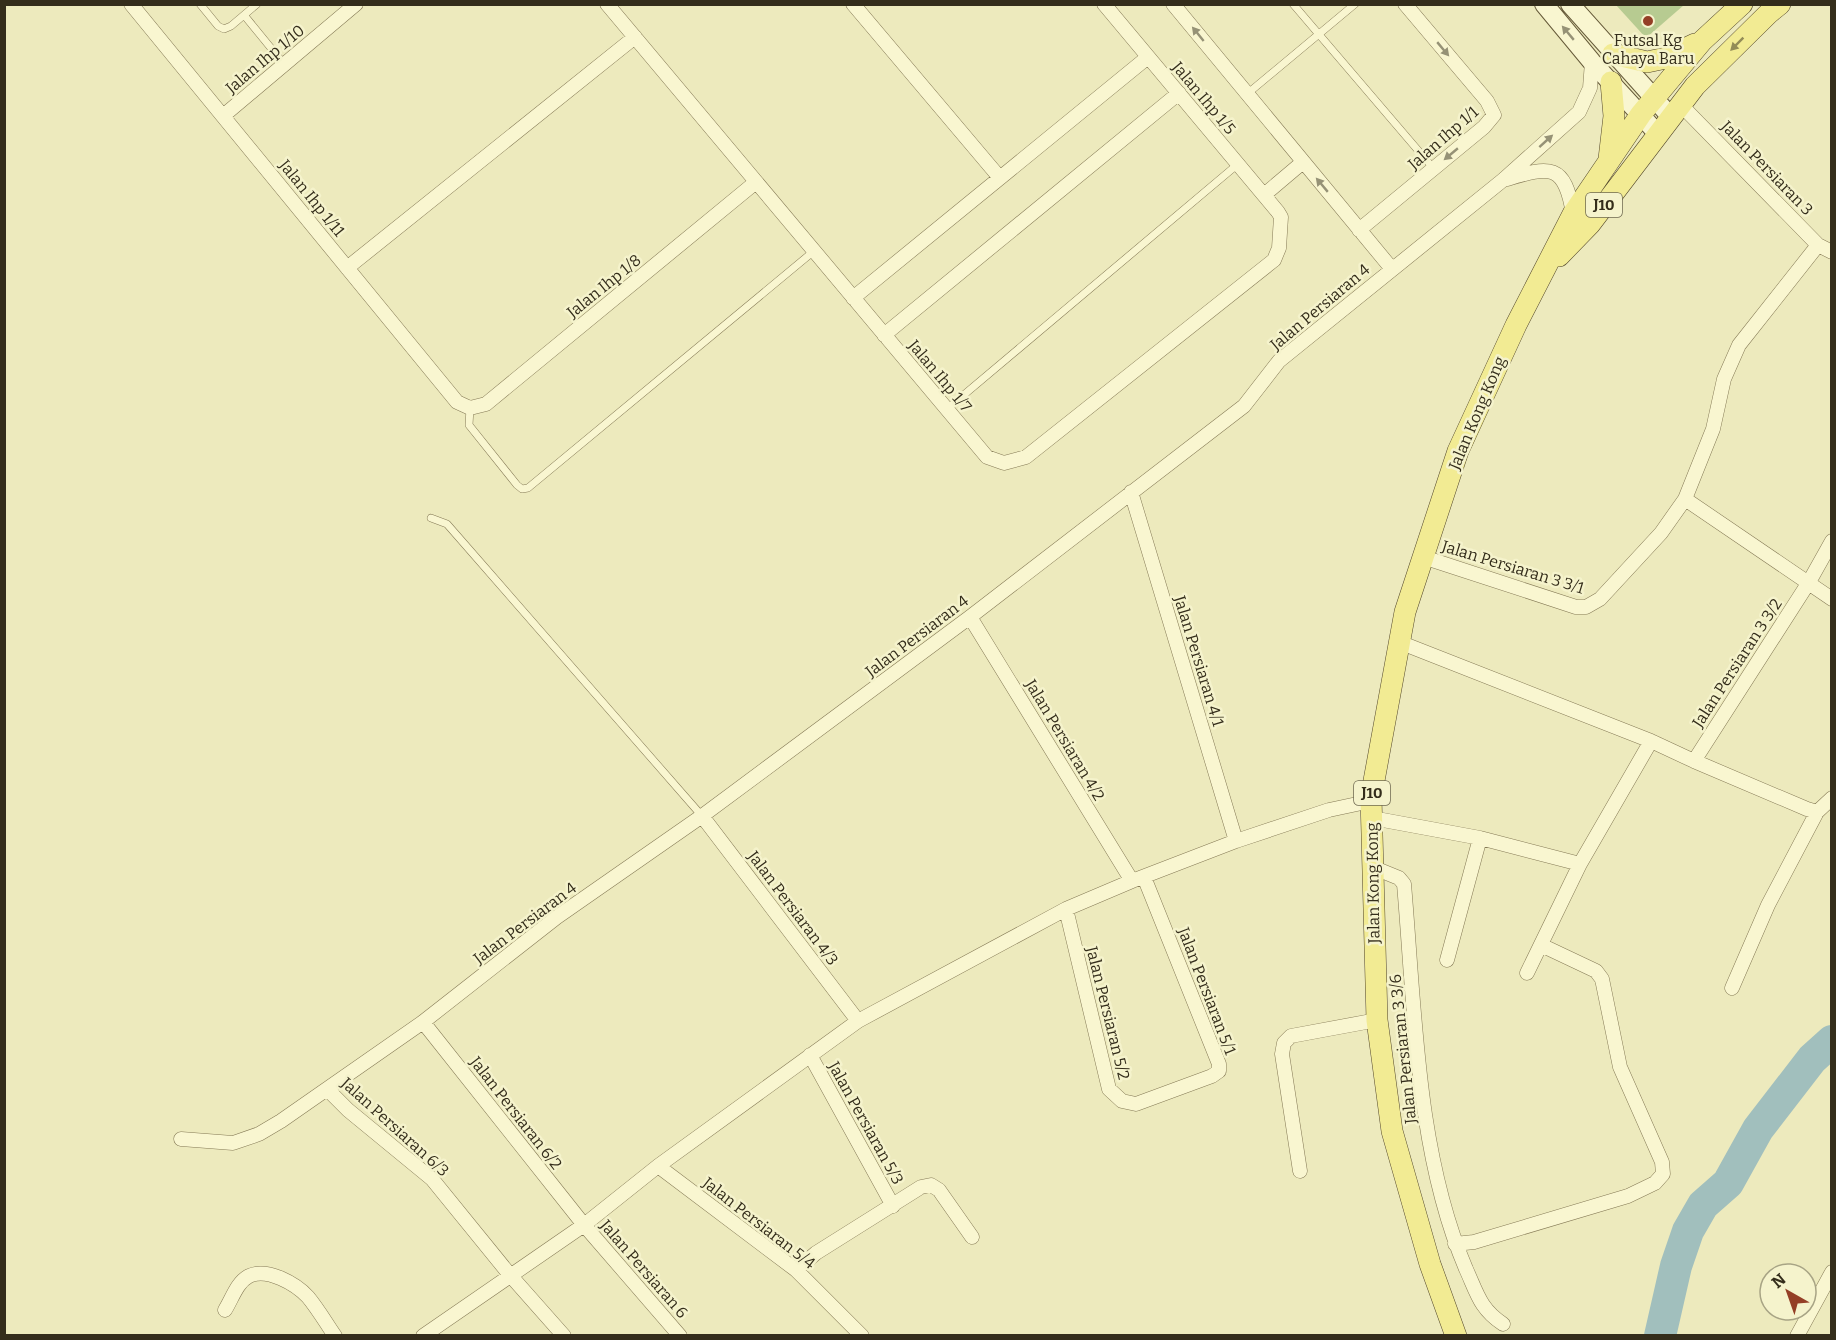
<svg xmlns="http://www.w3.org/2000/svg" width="1836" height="1340" viewBox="0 0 1836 1340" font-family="Bitter,serif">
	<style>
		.green { fill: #b7cb91 }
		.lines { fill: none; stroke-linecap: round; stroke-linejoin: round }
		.river { stroke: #a1bfbd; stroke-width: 32 }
		.lane-casing { stroke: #857a56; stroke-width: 8 }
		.street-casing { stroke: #857a56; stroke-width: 15 }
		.secondary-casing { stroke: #675b3a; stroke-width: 20 }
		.primary-casing { stroke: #52462b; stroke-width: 22 }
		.lane { stroke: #f9f6d0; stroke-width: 7 }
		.street { stroke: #f9f6d0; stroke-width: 14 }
		.secondary { stroke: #f9f6d0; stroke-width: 18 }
		.primary { stroke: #f2eb93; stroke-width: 21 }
		.oneway { fill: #969276 }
		.oneway2 { fill: #938c57 }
		.poi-dot { fill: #943f26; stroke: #f5f3cc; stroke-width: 2 }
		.labels { text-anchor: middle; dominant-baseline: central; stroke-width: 5; stroke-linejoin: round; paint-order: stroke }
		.shield { fill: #f5f3cc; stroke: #6e6850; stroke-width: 1.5 }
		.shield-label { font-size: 15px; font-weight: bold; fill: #342d1b }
		.poi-label { font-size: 16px; fill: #342d1b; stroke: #f5f3cc }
		.street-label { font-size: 16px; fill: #342d1b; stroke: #f5f3cc }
	</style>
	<rect width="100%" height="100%" fill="#edeabd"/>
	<!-- green -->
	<path class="green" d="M1616 5H1684L1646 38Z"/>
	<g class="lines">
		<!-- river -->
		<path class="river" d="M1660 1336 1676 1266 1688 1231 1703 1205 1728 1183 1758 1129 1812 1059 1832 1041"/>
		<defs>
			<path id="lane" d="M200 4 218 26 224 29 231 26 244 15
				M257 4 244 15 284 64
				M1293 4 1434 169
				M1247 94 1355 4
				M470 408 469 425 517 485 522 489 528 488 814 251
				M947 409 1238 164
				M431 518 447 524 702 816"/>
			<path id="street" d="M131 4 457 402 470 408 486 404 756 182
				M607 4 987 457 1004 463 1026 457 1274 260 1279 248 1281 217 1278 212 1104 4
				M853 4 1000 178
				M1173 4 1392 269
				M1680 104 1818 245 1832 252
				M223 116 356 4
				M1507 179C1550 166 1565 163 1573 214
				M1264 195 1303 162
				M1359 230 1484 127 1494 115 1487 101 1405 4
				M347 268 635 37
				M853 298 1148 57
				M884 335 1179 93
				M1131 492 1236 841
				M1685 499 1832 599
				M1423 557 1576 607H1586L1600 599 1661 533 1685 499 1713 429 1724 379 1739 345 1818 245
				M970 617 1132 881
				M1399 642 1651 741 1694 761 1807 809 1817 812 1832 798
				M1694 761 1809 582 1832 541
				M702 816 858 1021
				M1372 818 1480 838 1580 864
				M1372 867 1399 878 1404 884C1415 1010 1416 1152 1466 1269 1477 1293 1480 1309 1503 1324
				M1066 909 1109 1089 1122 1101 1136 1104 1212 1076 1219 1071V1064L1144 877
				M1447 960 1480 838
				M1527 973 1580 864 1651 741
				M1732 988 1768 905 1817 812
				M423 1022 584 1225 680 1336
				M810 1055 893 1206
				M327 1089 348 1110 432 1179 510 1275 564 1336
				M181 1139 233 1143 259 1134 281 1121 423 1022 557 917 702 816 970 617 1244 406 1279 361 1503 180 1579 112 1590 88 1592 62
				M658 1166 796 1270 862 1336
				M1300 1171 1282 1054 1284 1043 1291 1036 1377 1020
				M1455 1244 1474 1242 1628 1196 1655 1183 1663 1174 1662 1162 1620 1067 1602 979 1596 971 1541 945
				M796 1270 816 1253 921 1187 931 1185 939 1190 972 1237
				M225 1310C232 1299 237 1282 249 1276 267 1267 296 1284 308 1297 318 1309 326 1323 335 1336
				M423 1336 584 1225 658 1166 858 1021 1066 909 1132 881 1236 841 1329 810 1371 801
				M1797 1336 1832 1272"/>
			<path id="secondary" d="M1544 4 1592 62 1657 133
				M1570 4 1670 116"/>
			<path id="primary" d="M1613 54 1647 62 1666 58 1695 44
				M1609 159 1614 116 1611 82
				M1559 256 1590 224 1695 86 1769 13 1780 4
				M1456 1336 1430 1264 1392 1131 1377 1020 1371 797 1405 612 1458 451 1516 325 1573 214 1641 114 1702 41 1742 4"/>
		</defs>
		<!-- lane casing -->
		<use href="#lane" class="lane-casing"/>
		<!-- street casing -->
		<use href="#street" class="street-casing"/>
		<!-- secondary casing -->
		<use href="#secondary" class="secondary-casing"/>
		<!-- primary casing -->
		<use href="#primary" class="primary-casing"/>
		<!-- lane -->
		<use href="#lane" class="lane"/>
		<!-- street -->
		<use href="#street" class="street"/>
		<!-- secondary -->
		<use href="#secondary" class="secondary"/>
		<!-- primary -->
		<use href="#primary" class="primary"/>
	</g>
	<!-- one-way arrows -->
	<defs><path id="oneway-solid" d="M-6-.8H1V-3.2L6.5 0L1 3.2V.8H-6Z" transform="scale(1.5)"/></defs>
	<g class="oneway">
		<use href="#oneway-solid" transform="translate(1568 33) rotate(-130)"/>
		<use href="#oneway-solid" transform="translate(1198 34) rotate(-129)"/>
		<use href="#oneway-solid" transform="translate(1443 49) rotate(50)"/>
		<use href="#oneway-solid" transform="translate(1546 141) rotate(-42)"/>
		<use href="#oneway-solid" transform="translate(1451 154) rotate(140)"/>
		<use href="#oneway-solid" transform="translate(1322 185) rotate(-130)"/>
	</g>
	<use class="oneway2" href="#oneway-solid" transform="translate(1737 44) rotate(135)"/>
	<!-- markers -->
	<circle class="poi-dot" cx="1648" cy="21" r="6"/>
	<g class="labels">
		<!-- shield labels -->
		<g class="shield">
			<rect x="1586" y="193" width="36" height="24" rx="4.5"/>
			<rect x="1354" y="781" width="36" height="24" rx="4.5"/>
		</g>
		<g class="shield-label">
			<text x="1604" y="205">J10</text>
			<text x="1372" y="793">J10</text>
		</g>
		<!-- poi labels -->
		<g class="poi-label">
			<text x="1648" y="40">Futsal Kg<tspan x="1648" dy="18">Cahaya Baru</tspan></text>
		</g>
		<!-- street labels -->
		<g class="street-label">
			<text transform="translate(265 59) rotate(-40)">Jalan Ihp 1/10</text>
			<text transform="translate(1204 98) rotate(50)">Jalan Ihp 1/5</text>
			<text transform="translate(1443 138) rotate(-41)">Jalan Ihp 1/1</text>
			<text transform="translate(1767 168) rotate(46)">Jalan Persiaran 3</text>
			<text transform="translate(312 198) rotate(51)">Jalan Ihp 1/11</text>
			<text transform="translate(604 286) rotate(-39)">Jalan Ihp 1/8</text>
			<text transform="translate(1320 307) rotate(-40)">Jalan Persiaran 4</text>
			<text transform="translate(940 376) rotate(50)">Jalan Ihp 1/7</text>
			<text transform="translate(1477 413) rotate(-67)">Jalan Kong Kong</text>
			<text transform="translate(1513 567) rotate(17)">Jalan Persiaran 3 3/1</text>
			<text transform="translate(917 636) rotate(-37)">Jalan Persiaran 4</text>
			<text transform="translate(1199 661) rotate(73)">Jalan Persiaran 4/1</text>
			<text transform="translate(1737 663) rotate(-57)">Jalan Persiaran 3 3/2</text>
			<text transform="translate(1065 740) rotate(59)">Jalan Persiaran 4/2</text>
			<text transform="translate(1373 883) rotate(-91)">Jalan Kong Kong</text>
			<text transform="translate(793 908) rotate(53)">Jalan Persiaran 4/3</text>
			<text transform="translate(525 923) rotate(-37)">Jalan Persiaran 4</text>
			<text transform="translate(1207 991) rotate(69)">Jalan Persiaran 5/1</text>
			<text transform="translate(1108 1013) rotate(76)">Jalan Persiaran 5/2</text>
			<text transform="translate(1403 1049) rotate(-96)">Jalan Persiaran 3 3/6</text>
			<text transform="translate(516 1113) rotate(52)">Jalan Persiaran 6/2</text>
			<text transform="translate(866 1123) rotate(61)">Jalan Persiaran 5/3</text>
			<text transform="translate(395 1127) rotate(42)">Jalan Persiaran 6/3</text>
			<text transform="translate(759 1223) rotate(38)">Jalan Persiaran 5/4</text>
			<text transform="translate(644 1269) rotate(49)">Jalan Persiaran 6</text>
		</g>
	</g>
	<!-- border -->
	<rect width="1836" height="1340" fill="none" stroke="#342d1b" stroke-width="12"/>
	<!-- north arrow -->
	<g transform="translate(1788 1292) rotate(320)"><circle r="28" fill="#f5f3cc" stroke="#a8a485" stroke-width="1.5"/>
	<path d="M0-4.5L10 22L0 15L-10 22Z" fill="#943f26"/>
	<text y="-9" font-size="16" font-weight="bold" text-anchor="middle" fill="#342d1b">N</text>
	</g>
</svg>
